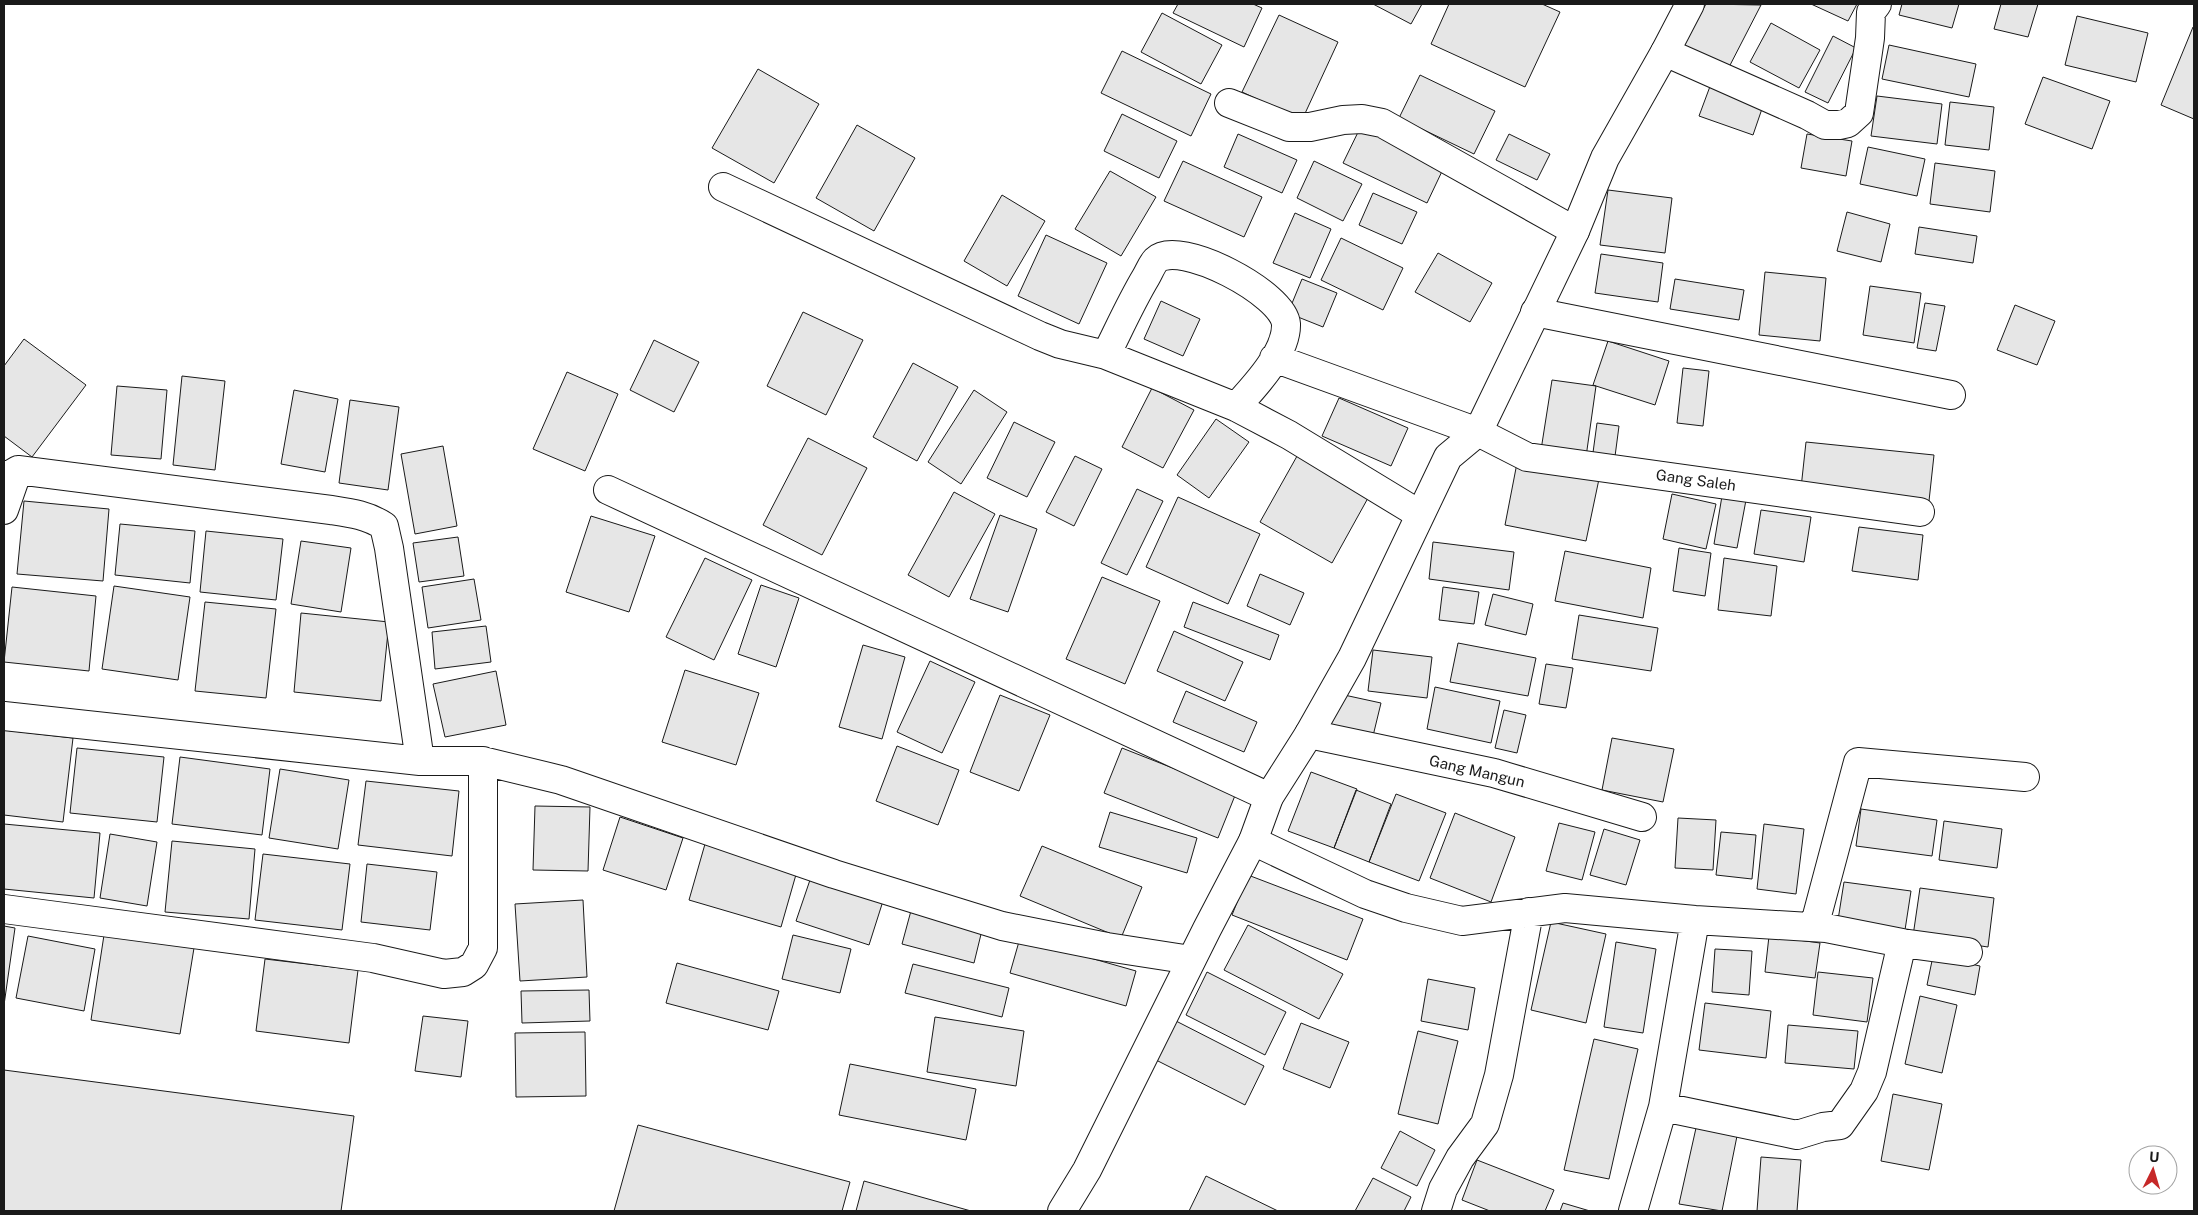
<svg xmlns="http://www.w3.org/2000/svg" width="2198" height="1215" viewBox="0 0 2198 1215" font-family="'Public Sans',sans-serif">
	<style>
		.building { fill: #e6e6e6; stroke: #1a1a1a }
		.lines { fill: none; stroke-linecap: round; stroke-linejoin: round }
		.street-casing { stroke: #1a1a1a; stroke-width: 30 }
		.secondary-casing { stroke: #1a1a1a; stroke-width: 30 }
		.street { stroke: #fff; stroke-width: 28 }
		.secondary { stroke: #fff; stroke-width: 28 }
		.labels { text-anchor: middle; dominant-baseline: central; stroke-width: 4; stroke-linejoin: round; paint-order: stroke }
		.street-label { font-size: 15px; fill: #1a1a1a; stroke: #fff }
	</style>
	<rect width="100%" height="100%" fill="#fff"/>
	<!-- building -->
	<path class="building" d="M1178 4H1253L1262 8 1244 47 1173 13Z
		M1373 4H1422L1411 24Z
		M1449 4H1542L1560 12 1525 87 1431 44Z
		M1706 4 1761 5 1727 71 1682 48Z
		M1811 4H1857L1848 21Z
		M1902 4H1959L1952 28 1899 15Z
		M2001 4H2038L2028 37 1994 29Z
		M1162 13 1222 45 1201 84 1141 52Z
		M1279 15 1338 42 1302 120 1242 92Z
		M2077 16 2148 33 2136 82 2065 65Z
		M1771 23 1820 50 1799 88 1750 62Z
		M2193 27H2194V119L2161 105Z
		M1833 36 1856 48 1828 103 1805 92Z
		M1889 45 1976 64 1969 97 1882 79Z
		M1122 51 1211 94 1191 136 1101 93Z
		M758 69 819 104 774 183 712 148Z
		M1420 75 1495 111 1474 154 1399 118Z
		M2043 77 2110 101 2092 149 2025 124Z
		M1712 81 1765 100 1753 135 1699 116Z
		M1877 96 1942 104 1937 144 1871 136Z
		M1950 102 1994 107 1989 150 1945 145Z
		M1122 114 1177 141 1159 178 1104 151Z
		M1362 124 1445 165 1427 203 1343 163Z
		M857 125 915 158 874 231 816 198Z
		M1238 134 1297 160 1282 193 1224 167Z
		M1509 134 1550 154 1537 180 1496 160Z
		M1807 134 1852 141 1846 176 1801 168Z
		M1868 147 1925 159 1917 196 1860 184Z
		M1183 161 1262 197 1244 237 1164 201Z
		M1314 161 1362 184 1343 221 1297 198Z
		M1935 163 1995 171 1990 212 1930 204Z
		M1110 171 1156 197 1121 256 1075 229Z
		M1608 190 1672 198 1665 253 1600 245Z
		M1373 193 1417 212 1402 244 1359 225Z
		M1002 195 1045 221 1007 286 964 261Z
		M1847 212 1890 224 1881 262 1837 251Z
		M1295 213 1331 229 1310 278 1273 263Z
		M1919 227 1977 236 1973 263 1915 254Z
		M1046 235 1107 263 1079 324 1018 296Z
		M1341 238 1403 268 1383 310 1321 280Z
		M1438 253 1492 283 1470 322 1415 292Z
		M1601 254 1663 263 1658 302 1595 293Z
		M1765 272 1826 278 1820 341 1759 335Z
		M1302 279 1337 293 1323 327 1288 313Z
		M1675 279 1744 290 1739 320 1670 309Z
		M1870 286 1921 293 1914 343 1863 335Z
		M1161 301 1200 319 1183 356 1144 339Z
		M1925 303 1945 306 1936 351 1917 348Z
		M2015 305 2055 321 2037 365 1997 350Z
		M803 312 863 340 826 415 767 386Z
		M24 339 86 385 32 457 4 436V366Z
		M654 340 699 362 674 412 630 390Z
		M1608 341 1669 361 1655 405 1593 385Z
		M913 363 958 387 917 461 873 437Z
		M1683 368 1709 371 1703 426 1677 423Z
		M567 372 618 394 585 471 533 449Z
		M182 376 225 381 215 470 173 465Z
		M1552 380 1596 386 1586 457 1541 450Z
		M117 386 167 390 161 459 111 455Z
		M1152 388 1194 410 1163 468 1122 447Z
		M294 390 338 399 325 472 281 464Z
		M974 390 1007 412 961 484 928 462Z
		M1339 398 1408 428 1391 466 1322 436Z
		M350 400 399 407 388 490 339 483Z
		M1216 419 1249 442 1209 498 1177 475Z
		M1014 422 1055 442 1027 497 987 478Z
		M1597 423 1619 426 1614 464 1592 460Z
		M808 438 867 468 822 555 763 525Z
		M1806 442 1934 455 1929 501 1801 488Z
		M443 446 457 526 415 534 401 454Z
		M1301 449 1373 489 1332 563 1260 522Z
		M1075 456 1102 469 1074 526 1046 512Z
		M1517 463 1599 479 1586 541 1505 525Z
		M1137 489 1163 501 1127 575 1101 563Z
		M954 492 995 514 949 597 908 575Z
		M1672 494 1716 504 1706 549 1663 539Z
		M1722 496 1746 500 1737 548 1714 544Z
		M1178 497 1260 534 1228 604 1146 567Z
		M24 501 109 509 103 581 17 574Z
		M1761 510 1811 517 1804 562 1754 554Z
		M1000 515 1037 529 1008 612 970 599Z
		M591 516 655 536 629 612 566 592Z
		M120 524 195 531 190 583 115 575Z
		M1859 527 1923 535 1918 580 1852 571Z
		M206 531 283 539 276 600 200 592Z
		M458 537 464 576 419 582 413 543Z
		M301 541 351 548 341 612 291 604Z
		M1433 542 1514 552 1509 590 1429 579Z
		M1679 548 1711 553 1705 596 1673 591Z
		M1565 551 1651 568 1643 618 1555 601Z
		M705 558 752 580 714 660 666 637Z
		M1724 558 1777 566 1771 616 1718 610Z
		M1260 574 1304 593 1290 625 1247 606Z
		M1102 577 1160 601 1125 684 1066 659Z
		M474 579 481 620 428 628 422 587Z
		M761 585 799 598 776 667 738 654Z
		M114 586 190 597 178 680 102 669Z
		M12 587 96 596 89 671 4 662Z
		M1443 587 1479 592 1474 624 1439 620Z
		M1493 594 1533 604 1526 635 1485 625Z
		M205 602 276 609 266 698 195 691Z
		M1193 602 1279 635 1270 660 1184 627Z
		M301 613 389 622 381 701 294 692Z
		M1579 615 1658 628 1651 671 1572 659Z
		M486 626 491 662 435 669 432 632Z
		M1174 631 1243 662 1225 701 1157 671Z
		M1458 643 1536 658 1528 696 1450 682Z
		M863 645 905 657 882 739 839 727Z
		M1373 650 1432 657 1427 698 1368 691Z
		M930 661 975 682 942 753 897 732Z
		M1546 664 1573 668 1566 708 1539 704Z
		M685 670 759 693 736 765 662 742Z
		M496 671 506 725 445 737 433 684Z
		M1435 687 1500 701 1491 743 1427 729Z
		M1186 691 1257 722 1244 752 1173 722Z
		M1335 693 1381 703 1373 736 1327 726Z
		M1000 695 1050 715 1019 791 970 772Z
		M1504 710 1526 715 1517 753 1495 748Z
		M4 730 73 738 63 822 4 815Z
		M1612 738 1674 749 1663 802 1602 790Z
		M897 746 959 770 938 825 876 801Z
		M77 748 164 757 157 822 70 813Z
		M1122 748 1236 793 1218 838 1104 793Z
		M180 757 270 769 262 835 172 824Z
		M280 769 349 780 338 849 269 838Z
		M1311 772 1357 789 1334 848 1288 831Z
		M366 781 459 791 452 856 358 845Z
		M1356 790 1391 804 1369 862 1334 848Z
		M1396 794 1446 813 1419 881 1369 862Z
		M535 806 590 807 588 871 533 870Z
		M1861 809 1937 820 1932 856 1856 846Z
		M1110 812 1197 838 1187 873 1099 847Z
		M1455 813 1515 837 1491 902 1430 878Z
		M620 817 683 838 666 890 603 870Z
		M1678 818 1716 820 1713 870 1675 868Z
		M1944 821 2002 829 1997 868 1939 860Z
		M1559 823 1595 832 1582 880 1546 871Z
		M4 824 100 833 94 898 4 889Z
		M1764 824 1804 829 1796 894 1757 889Z
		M1604 829 1640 840 1626 885 1590 875Z
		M1721 832 1756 835 1752 879 1716 875Z
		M110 834 157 842 147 906 100 898Z
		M172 841 255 849 249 919 165 912Z
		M705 844 797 871 781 927 689 900Z
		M1042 846 1142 887 1121 938 1020 896Z
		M263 854 350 864 342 930 255 920Z
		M367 864 437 872 430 930 361 922Z
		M1248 875 1363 919 1347 960 1232 915Z
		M811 877 883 901 869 945 796 921Z
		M1844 882 1911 891 1905 930 1838 920Z
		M1920 888 1994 898 1988 947 1913 936Z
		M583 900 587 977 520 981 515 904Z
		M912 907 983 926 974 963 902 944Z
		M1551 922 1606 934 1586 1023 1531 1010Z
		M1248 925 1343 974 1319 1019 1224 970Z
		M4 926 15 928 4 1005Z
		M104 935 194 948 180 1034 91 1020Z
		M793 935 851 949 840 993 782 979Z
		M28 936 95 949 84 1011 16 998Z
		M1769 936 1820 943 1815 978 1765 972Z
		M1020 938 1136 971 1126 1006 1010 973Z
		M1616 942 1656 949 1643 1033 1604 1027Z
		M1715 949 1752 951 1749 995 1712 992Z
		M1933 956 1980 966 1975 995 1927 985Z
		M265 959 358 970 349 1043 256 1031Z
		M677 963 779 991 768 1030 666 1003Z
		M913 964 1009 988 1002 1017 905 993Z
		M1207 972 1286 1012 1265 1055 1186 1015Z
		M1818 972 1873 978 1867 1022 1813 1015Z
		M1428 979 1475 988 1468 1030 1421 1021Z
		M589 990 590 1021 522 1023 521 991Z
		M1920 996 1957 1005 1942 1073 1905 1064Z
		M1705 1003 1771 1011 1766 1058 1699 1050Z
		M423 1016 468 1021 461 1077 415 1071Z
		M935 1017 1024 1031 1016 1086 927 1072Z
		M1176 1021 1264 1066 1245 1105 1156 1060Z
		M1301 1023 1349 1042 1330 1088 1283 1069Z
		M1788 1025 1858 1031 1854 1069 1785 1063Z
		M1418 1031 1458 1041 1438 1124 1398 1114Z
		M585 1032 586 1096 516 1097 515 1033Z
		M1594 1039 1638 1049 1609 1179 1564 1170Z
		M850 1064 976 1089 966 1140 839 1115Z
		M4 1070 354 1116 341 1211H4Z
		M1893 1094 1942 1104 1929 1170 1881 1161Z
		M638 1125 850 1182 842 1211H614Z
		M1696 1128 1737 1136 1722 1211 1679 1204Z
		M1400 1131 1435 1150 1417 1186 1381 1168Z
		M1761 1157 1801 1160 1797 1211H1757Z
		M1477 1160 1554 1190 1545 1211H1490L1462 1200Z
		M1206 1176 1278 1211H1189Z
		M1373 1178 1411 1197 1404 1211H1355Z
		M864 1181 971 1211H856Z
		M1563 1203 1590 1211H1560Z"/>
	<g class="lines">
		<defs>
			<path id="street" d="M1665 52 1807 115 1825 125H1839L1848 123 1859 113 1870 38 1871 12 1877 4
				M1229 103 1289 127H1310L1343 120 1362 119 1382 123 1575 231
				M723 187 1040 336 1060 344 1106 355 1236 407 1289 435 1419 514
				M1535 312 1951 395
				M1106 355C1119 329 1131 302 1146 277 1149 272 1152 264 1156 260 1179 238 1284 294 1286 324 1287 353 1254 387 1236 407
				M1274 358 1478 432 1527 457 1920 512
				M4 475 6 477 18 470 331 510C351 513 367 515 384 526L389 548 420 761
				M608 490 1269 797
				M4 510 18 470
				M4 716 420 761H483L561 780 834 874 1002 926 1107 947 1191 960
				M1309 734 1494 773 1642 817
				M1253 841 1365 894 1406 908 1462 921 1565 908 1695 920 1826 928 1902 943 1968 952
				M4 909 373 958 444 974 463 972 474 965 483 948V761
				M1814 927 1858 762 2025 777
				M1663 1107 1797 1135 1823 1127 1840 1125 1864 1091 1872 1072 1902 943
				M1436 1211 1443 1189 1460 1158 1485 1124 1499 1075 1529 912
				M1633 1211 1663 1107 1695 920"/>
			<path id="secondary" d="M1062 1211 1087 1170 1207 929 1253 841 1269 797 1309 734 1352 658 1448 457 1478 432 1575 231 1605 158 1665 52 1690 4"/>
		</defs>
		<!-- street casing -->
		<use href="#street" class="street-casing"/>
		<!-- secondary casing -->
		<use href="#secondary" class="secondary-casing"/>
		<!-- street -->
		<use href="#street" class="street"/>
		<!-- secondary -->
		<use href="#secondary" class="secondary"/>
	</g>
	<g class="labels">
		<!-- street labels -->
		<g class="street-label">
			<text transform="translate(1696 480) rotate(8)">Gang Saleh</text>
			<text transform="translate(1477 771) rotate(13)">Gang Mangun</text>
		</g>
	</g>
	<!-- border -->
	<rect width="2198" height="1215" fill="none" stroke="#1a1a1a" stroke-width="10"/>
	<!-- north arrow -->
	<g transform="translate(2153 1170) rotate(5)"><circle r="24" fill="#ffffff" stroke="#a3a3a3"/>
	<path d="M0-4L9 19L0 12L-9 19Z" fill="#c62828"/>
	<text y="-8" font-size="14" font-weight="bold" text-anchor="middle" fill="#1a1a1a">U</text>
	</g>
</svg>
